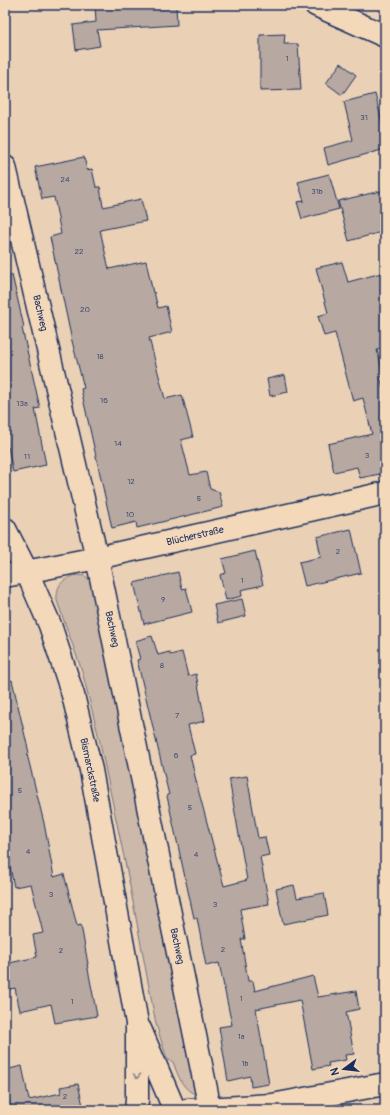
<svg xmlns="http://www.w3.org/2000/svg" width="390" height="1115" viewBox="0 0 390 1115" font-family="Pangolin,sans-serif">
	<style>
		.green { fill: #ccb9a9; stroke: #747484 }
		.building { fill: #b7a9a1; stroke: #1b2f5e }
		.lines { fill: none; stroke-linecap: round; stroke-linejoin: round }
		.minor-casing { stroke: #1b2f5e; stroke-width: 25 }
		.minor { stroke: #f3d8ba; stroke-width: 22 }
		.oneway { stroke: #87848c }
		.labels { text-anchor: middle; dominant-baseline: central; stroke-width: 4; stroke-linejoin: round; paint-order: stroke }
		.number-label { font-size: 8px; fill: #424e6f }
		.street-label { font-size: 10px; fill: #1b2f5e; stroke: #f3d8ba }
	</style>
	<rect width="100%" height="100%" fill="#ead1b6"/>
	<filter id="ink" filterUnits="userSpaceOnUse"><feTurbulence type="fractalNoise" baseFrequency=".025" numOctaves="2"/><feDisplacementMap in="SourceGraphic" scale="8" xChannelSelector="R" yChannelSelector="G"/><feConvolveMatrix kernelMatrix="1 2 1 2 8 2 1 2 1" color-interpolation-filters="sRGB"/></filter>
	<g filter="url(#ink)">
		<!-- green -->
		<path class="green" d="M77 575 85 576 90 580 201 1096C183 1092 179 1078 173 1062L167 1059 156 1024 129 881 99 738 82 671 57 601C56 585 62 579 77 575Z"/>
		<!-- building -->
		<path class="building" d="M95 5H176L177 25 97 30 100 46 76 50 73 25 96 22Z
			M285 34 284 44H298L301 90 260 91V35Z
			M341 63 356 75 342 95 326 83Z
			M375 94 385 135V149L328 165 324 148 353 140 344 102Z
			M84 157 87 170 92 169 96 187H100L103 207 141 199 146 221 100 230 109 269 146 261 153 293 154 292 158 308 166 306 172 332 149 338 165 399 182 395 193 437 181 440 190 475 206 472 210 489 219 492 223 507 137 528 136 522 112 528 81 389 84 388 72 341 50 237 61 234 54 197 42 199 35 167Z
			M329 174 339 209 302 219 297 202 304 201 298 182Z
			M385 190V231L349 241 338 201Z
			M342 262 348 282 385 272V348L377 350 384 376 380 377 385 395V473L360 478 357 467 334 472 328 444 372 434 363 398 353 401 335 333 324 336 318 316 328 313 316 268Z
			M12 275 24 327 22 328 40 408 35 409 46 465 13 472 8 447H5V422L10 421 5 398V276Z
			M285 375 288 392 270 396 267 379Z
			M351 529 361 573 305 586 299 562 321 557 317 537Z
			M255 551 263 585 241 590 242 596 226 600 220 575 226 573 222 559Z
			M178 572 182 589 186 588 192 612 144 624 134 583Z
			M242 599 246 616 218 623 214 605Z
			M152 636 158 655 169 652 170 655 182 652 188 676 196 674 205 721 188 725 195 754 190 755 198 789 224 886 247 880 229 779 247 776 258 838 265 837 269 855 260 857 269 904 240 909 245 939H241L248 981H253L255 991 313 976 318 997 356 991 359 1009 346 1012 354 1054 345 1055 346 1060 328 1063 329 1066 313 1069 300 1000 256 1009 269 1084 251 1087 250 1076 228 1081 219 1027 232 1025 219 963 206 966 197 918H194L167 796 169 795 137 660 140 659 135 641Z
			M12 680 29 753 27 754 44 823 54 877 64 874 77 926 81 925 88 964H87L97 1016 55 1023 51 1004 20 1011 15 988 5 990V964L37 957 33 935 43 933 31 884 14 887 5 842V681Z
			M294 885 297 898 324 893 328 915 283 924 276 889Z
			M22 1066 29 1100 61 1093 60 1087 78 1084 84 1110H11L5 1081V1070Z"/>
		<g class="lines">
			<defs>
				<path id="minor" d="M316 5 385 36
					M5 167 97 558 207 1094
					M5 529 27 572 50 625 73 695 91 770 137 1023V1100L136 1110
					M5 576 97 558 385 493
					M140 1029 172 1104
					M187 1110 272 1105 385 1084"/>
			</defs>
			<!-- minor casing -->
			<use href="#minor" class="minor-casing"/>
			<!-- minor -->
			<use href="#minor" class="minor"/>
		</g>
		<!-- one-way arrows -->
		<defs><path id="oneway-chevron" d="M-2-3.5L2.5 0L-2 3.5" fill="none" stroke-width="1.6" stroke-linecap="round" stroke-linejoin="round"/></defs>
		<use class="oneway" href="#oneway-chevron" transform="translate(137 1076) rotate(91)"/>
	</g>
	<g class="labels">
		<!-- number labels -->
		<g class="number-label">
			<text x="287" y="58">1</text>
			<text x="364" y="117">31</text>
			<text x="65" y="179">24</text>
			<text x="317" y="191">31b</text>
			<text x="79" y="251">22</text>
			<text x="85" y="309">20</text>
			<text x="100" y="356">18</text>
			<text x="104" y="400">16</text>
			<text x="22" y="403">13a</text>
			<text x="118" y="443">14</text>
			<text x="367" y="455">3</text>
			<text x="27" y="456">11</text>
			<text x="131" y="481">12</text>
			<text x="199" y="498">5</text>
			<text x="130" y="514">10</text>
			<text x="338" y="551">2</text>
			<text x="242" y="580">1</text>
			<text x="163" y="599">9</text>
			<text x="162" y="665">8</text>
			<text x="177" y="715">7</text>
			<text x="176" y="755">6</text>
			<text x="20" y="790">5</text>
			<text x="190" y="807">5</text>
			<text x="28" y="851">4</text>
			<text x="196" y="854">4</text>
			<text x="51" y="894">3</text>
			<text x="215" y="904">3</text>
			<text x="223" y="949">2</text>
			<text x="61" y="950">2</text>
			<text x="241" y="998">1</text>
			<text x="72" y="1001">1</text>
			<text x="241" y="1036">1a</text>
			<text x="245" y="1063">1b</text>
			<text x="65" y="1096">2</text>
		</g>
		<!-- street labels -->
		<g class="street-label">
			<text transform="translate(40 313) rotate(77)">Bachweg</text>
			<text transform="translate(195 536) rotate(-13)">Blücherstraße</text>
			<text transform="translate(112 629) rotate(78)">Bachweg</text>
			<text transform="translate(90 770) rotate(78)">Bismarckstraße</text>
			<text transform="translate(177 946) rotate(78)">Bachweg</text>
		</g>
	</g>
	<!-- margin -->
	<rect width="390" height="1115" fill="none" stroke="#f3d8ba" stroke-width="20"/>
	<rect x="10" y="10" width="370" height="1095" fill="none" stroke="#1b2f5e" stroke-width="1.5" filter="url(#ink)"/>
	<!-- north arrow -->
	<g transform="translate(344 1069) rotate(255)" stroke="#f3d8ba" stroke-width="3" paint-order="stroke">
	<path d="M0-3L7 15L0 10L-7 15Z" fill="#1b2f5e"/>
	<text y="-6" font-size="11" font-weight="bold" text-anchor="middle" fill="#1b2f5e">N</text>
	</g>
</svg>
